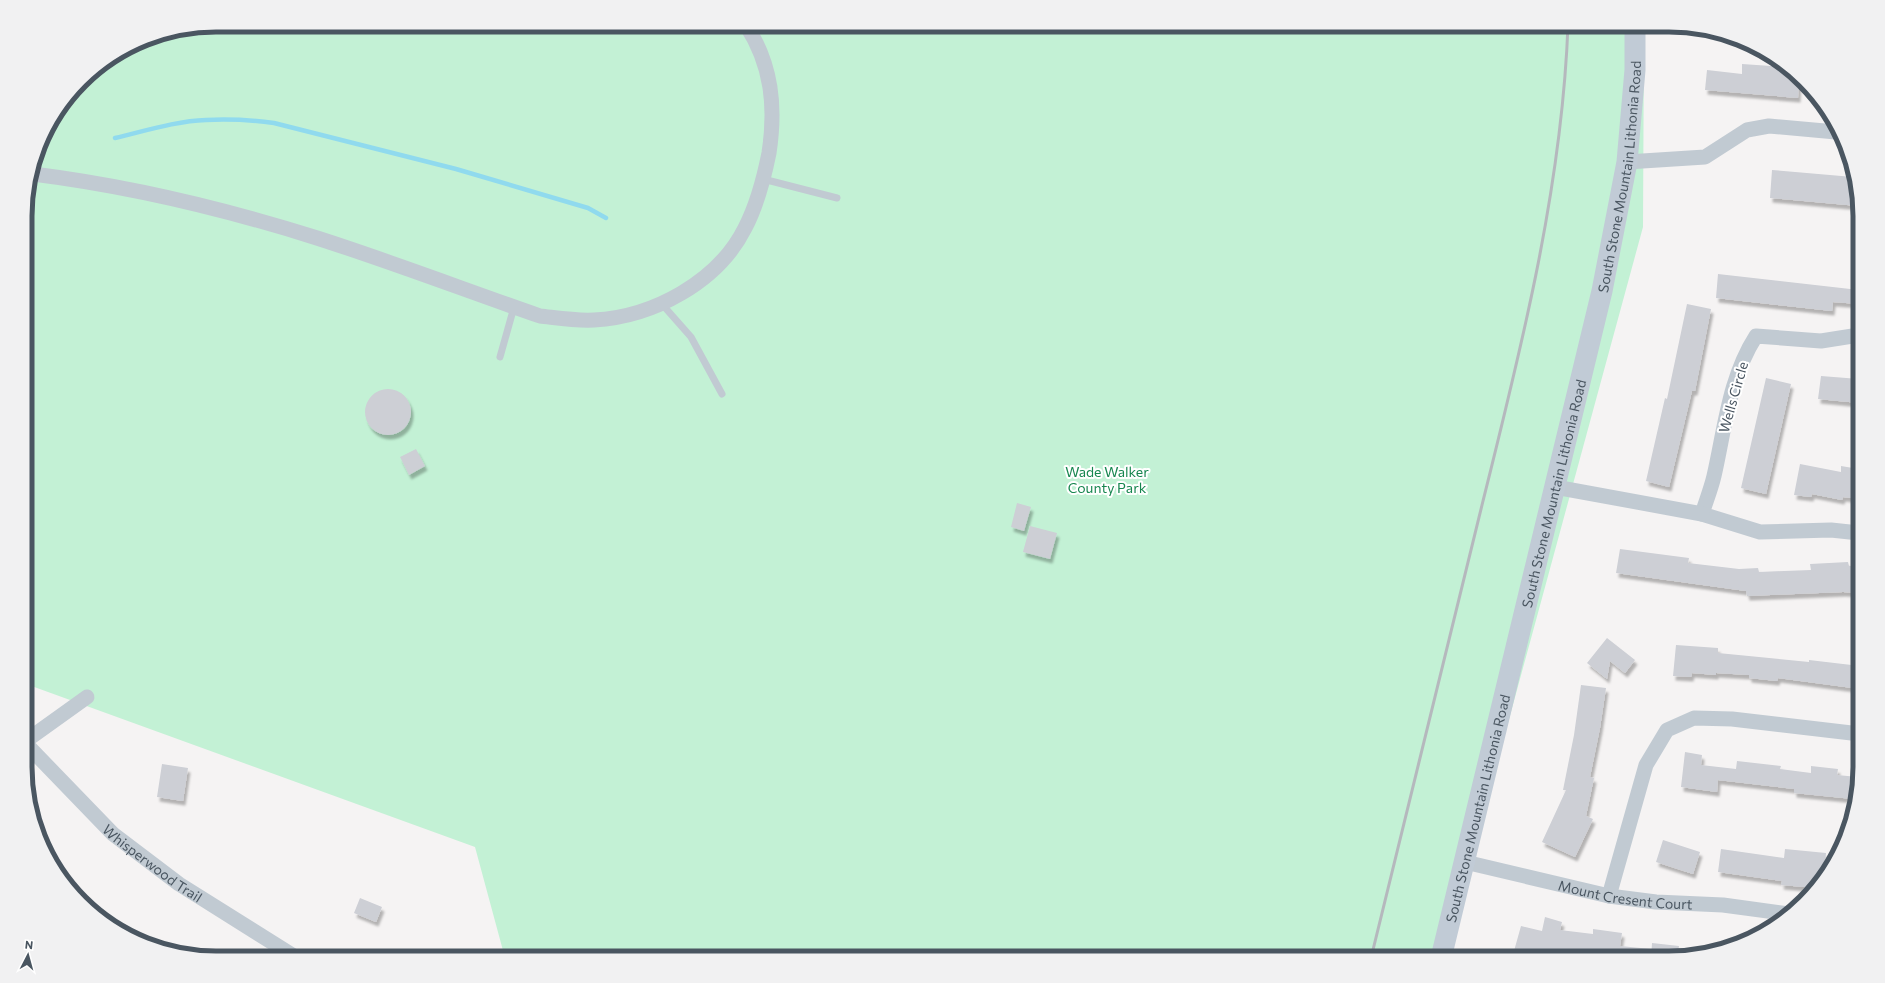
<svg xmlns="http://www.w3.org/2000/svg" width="1885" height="983" viewBox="0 0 1885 983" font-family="Commissioner,sans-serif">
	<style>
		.green { fill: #c3f1d5 }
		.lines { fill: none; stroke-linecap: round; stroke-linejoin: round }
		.stream { stroke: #90daee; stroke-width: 4.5 }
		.building { fill: #cdcfd5; filter: url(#shadow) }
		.service { stroke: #c1cad2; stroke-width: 7 }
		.minor { stroke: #c1cad2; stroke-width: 15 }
		.secondary { stroke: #c1cbd6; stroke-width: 21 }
		.rail { stroke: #b5b8bd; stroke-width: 3 }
		.labels { text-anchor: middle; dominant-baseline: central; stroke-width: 4; stroke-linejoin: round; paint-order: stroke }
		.street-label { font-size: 14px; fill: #4a5661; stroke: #fff }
		.park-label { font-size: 14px; fill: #17864f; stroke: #fff }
		.rim { fill: none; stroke: #4a5661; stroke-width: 5 }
	</style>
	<defs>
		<filter id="shadow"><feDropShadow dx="2.5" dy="4.5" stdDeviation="1" flood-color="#0004"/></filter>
	</defs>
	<rect width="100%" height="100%" fill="#f5f3f3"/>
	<!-- green -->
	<path class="green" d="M216 25H1644L1643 227 1444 958H505L475 847 26 684 25 203 45 131 90 73 143 39Z"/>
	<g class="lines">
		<!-- stream -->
		<path class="stream" d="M115 138C145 131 176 121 206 120 229 119 252 120 274 123L456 169 588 208 606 218"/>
	</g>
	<!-- building -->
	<path class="building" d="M1742 64 1787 67 1799 77 1798 98 1705 90 1707 70 1742 74Z
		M1772 170 1853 177 1858 191V206L1770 198Z
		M1718 274 1859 290V304L1833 302 1832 311 1716 298Z
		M1687 304 1711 309 1695 391H1692L1669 487 1646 481 1665 398 1667 399Z
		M1821 376 1859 379V403L1818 399Z
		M1766 378 1791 384 1766 494 1741 488Z
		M365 412a23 23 0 1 1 46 0a23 23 0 1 1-46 0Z
		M416 449 425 466 409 475 400 457Z
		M1800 464 1841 472V466L1859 469V499L1843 497 1842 500 1812 494 1811 497 1794 495Z
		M1017 503 1031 507 1024 531 1011 527Z
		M1030 526 1057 533 1050 559 1023 552Z
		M1620 549 1689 558 1688 563 1739 569 1758 568 1759 572 1811 570 1810 564 1848 562 1849 566H1859L1860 593 1843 592 1747 596 1746 591 1616 573Z
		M1607 638 1635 660 1625 673 1610 661 1607 679 1587 663Z
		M1676 645 1718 648V653L1809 662V660L1860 666V689L1778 678 1777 681 1749 678V675L1716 673V675L1692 673 1691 677 1673 676Z
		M1581 685 1606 688 1600 728 1590 777 1594 778 1586 816 1593 819 1575 857 1542 842 1566 790H1563L1574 735Z
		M1685 752 1702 755 1701 765 1736 769 1737 761 1781 766 1780 769 1811 773V766L1838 769 1837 775 1858 777 1853 799 1794 793V789L1718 780 1717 792 1681 787Z
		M162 764 188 768 183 801 157 797Z
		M1663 840 1700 852 1693 874 1656 862Z
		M1721 849 1784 858 1785 849 1826 853 1824 876 1816 888 1781 885 1782 881 1718 872Z
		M360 898 382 907 376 922 354 913Z
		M1545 917 1562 922 1560 930 1593 934V929L1622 933 1620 946 1651 949 1650 958H1597L1555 952 1553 958H1539L1514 951 1521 926 1542 931Z
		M1652 943 1679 946 1677 958H1651Z"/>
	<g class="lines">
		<!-- service -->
		<path class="service" d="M763 179 837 198
			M661 303 691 337 722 394
			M500 357 514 307"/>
		<!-- minor -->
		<g class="minor">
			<path d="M1627 162 1705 157 1747 130 1769 126 1836 132"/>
			<path d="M33 174C129 186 225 209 317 238 392 262 465 290 540 316 558 318 576 321 594 320 653 317 718 282 745 228 757 205 764 178 769 153 776 107 772 65 746 25"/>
			<path d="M1859 335 1821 341 1756 336C1729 378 1725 428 1714 476 1711 489 1706 501 1702 514L1760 532 1831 530 1859 533"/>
			<path d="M1555 487 1702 514"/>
			<path d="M27 740 87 697"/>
			<path id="s1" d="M27 745 113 834 179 884 297 958"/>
			<path id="s2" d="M1465 862 1609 896 1656 902 1723 905 1789 914"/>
			<path d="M1609 896 1646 765 1667 730 1694 718 1732 719 1860 734"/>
		</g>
		<!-- secondary -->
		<path class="secondary" id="s3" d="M1441 958 1602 291 1627 162 1635 70V25"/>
		<!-- rail -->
		<path class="rail" d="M1371 958C1408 805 1446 653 1483 501 1522 345 1562 186 1568 25"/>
	</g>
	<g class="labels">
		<!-- street labels -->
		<g class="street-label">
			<text stroke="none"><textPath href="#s3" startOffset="802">South Stone Mountain Lithonia Road</textPath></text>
			<text transform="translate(1733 397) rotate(-74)">Wells Circle</text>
			<text stroke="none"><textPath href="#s3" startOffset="478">South Stone Mountain Lithonia Road</textPath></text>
			<text stroke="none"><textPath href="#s3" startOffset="154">South Stone Mountain Lithonia Road</textPath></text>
			<text stroke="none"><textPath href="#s1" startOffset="173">Whisperwood Trail</textPath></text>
			<text stroke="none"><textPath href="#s2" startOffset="164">Mount Cresent Court</textPath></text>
		</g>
		<!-- park labels -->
		<g class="park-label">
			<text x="1107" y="471">Wade Walker<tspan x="1107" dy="16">County Park</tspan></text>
		</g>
	</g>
	<!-- crop -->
	<path d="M0 0H1885V983H0ZM216 32H1669A184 184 0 0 1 1853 216V767A184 184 0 0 1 1669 951H216A184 184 0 0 1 32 767V216A184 184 0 0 1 216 32Z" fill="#f1f1f2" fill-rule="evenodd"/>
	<path class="rim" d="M216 32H1669A184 184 0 0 1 1853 216V767A184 184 0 0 1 1669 951H216A184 184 0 0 1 32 767V216A184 184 0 0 1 216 32Z"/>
	<!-- north arrow -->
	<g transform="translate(28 955) rotate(6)" stroke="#ffffff" stroke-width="3" paint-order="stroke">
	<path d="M0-3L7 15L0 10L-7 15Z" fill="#4a5661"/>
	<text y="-6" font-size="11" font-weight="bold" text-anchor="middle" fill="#4a5661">N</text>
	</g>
</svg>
